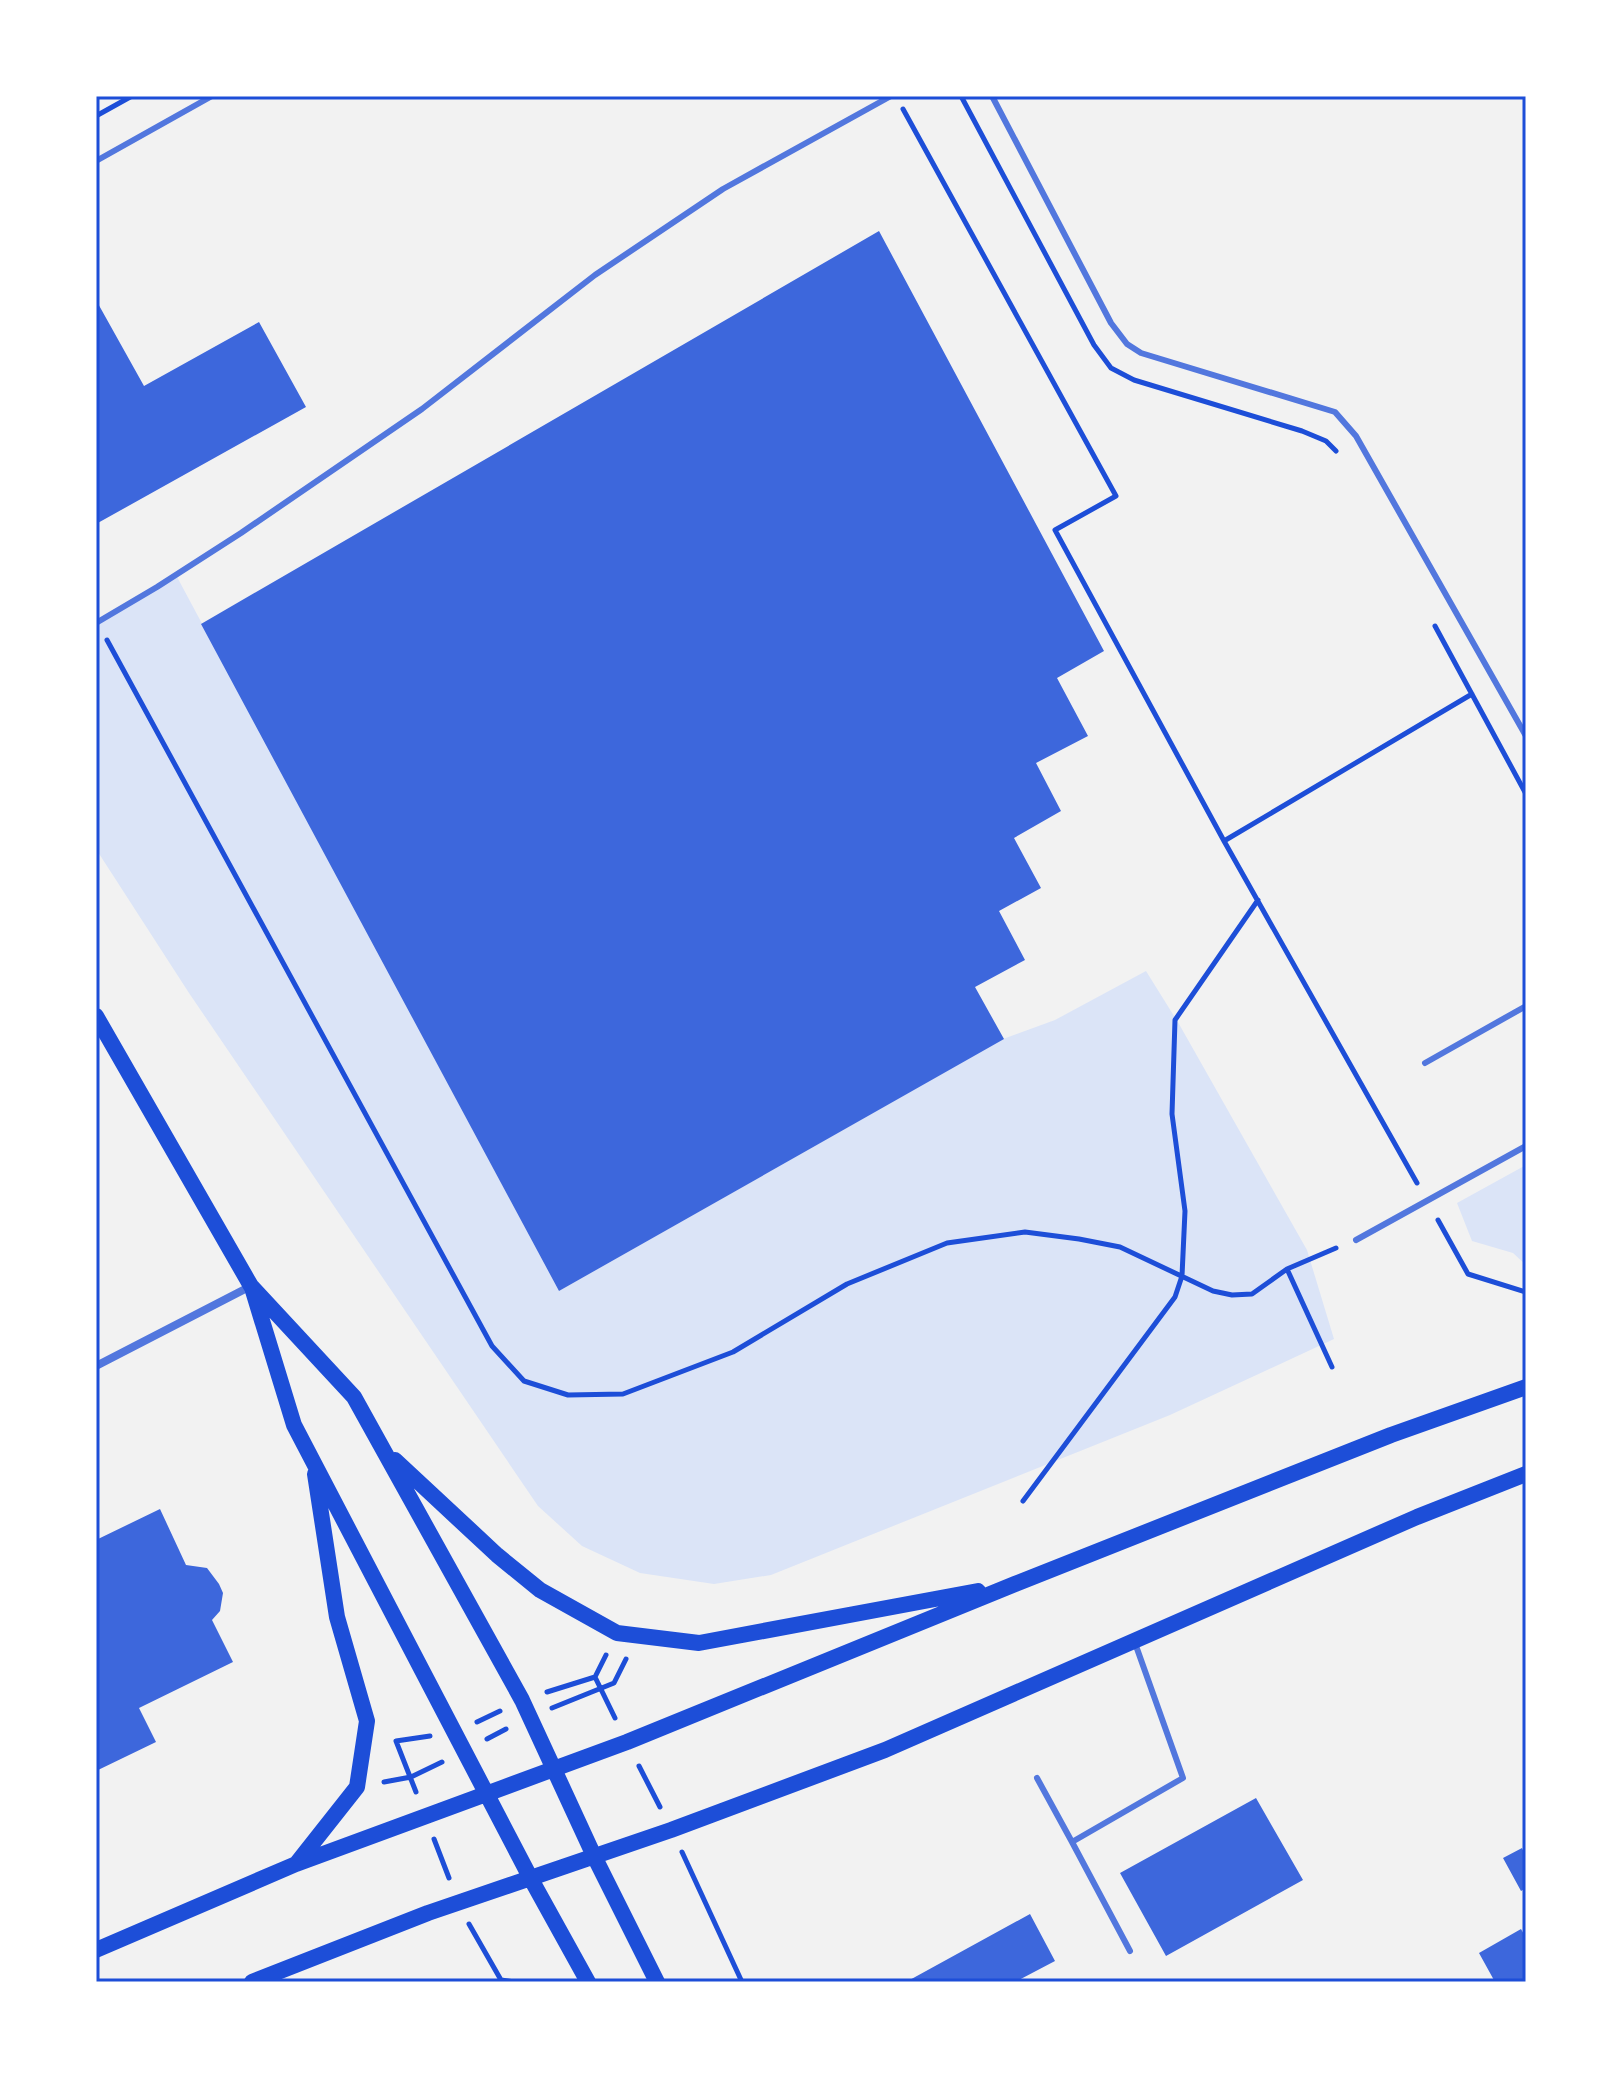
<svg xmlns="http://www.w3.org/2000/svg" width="1622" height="2078" viewBox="0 0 1622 2078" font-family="'Asap Condensed',sans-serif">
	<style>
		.green { fill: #dbe4f7 }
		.building { fill: #3d67dc }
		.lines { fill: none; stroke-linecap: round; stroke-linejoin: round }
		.path { stroke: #1d4ed8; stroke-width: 5 }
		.service { stroke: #5277de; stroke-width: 6 }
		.minor { stroke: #5277de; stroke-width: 8 }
		.secondary { stroke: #1d4ed8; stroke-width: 16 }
		.neatline { fill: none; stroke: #1d4ed8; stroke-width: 3 }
	</style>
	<rect width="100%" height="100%" fill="#f2f2f2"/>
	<!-- green -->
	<path class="green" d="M176 575 559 1291 1003 1039 1055 1020 1146 971 1179 1024 1307 1250 1334 1339 1170 1415 771 1575 714 1584 640 1573 582 1546 538 1506 189 993 96 849V623Z
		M1526 1165V1265L1513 1253 1472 1241 1457 1203Z"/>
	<!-- building -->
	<path class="building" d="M879 231 1104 651 1057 678 1088 736 1036 763 1061 811 1014 838 1041 888 999 911 1025 960 975 987 1004 1039 559 1291 201 624Z
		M96 300 144 386 259 322 306 407 96 524Z
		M160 1509 186 1565 207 1568 219 1584 223 1593 220 1611 212 1620 233 1662 139 1708 156 1742 96 1771V1540Z
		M1256 1798 1303 1880 1166 1956 1120 1873Z
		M1522 1848 1526 1857V1888L1521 1891 1503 1858Z
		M1030 1914 1055 1961 1015 1982H906Z
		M1521 1929 1526 1938V1982H1495L1479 1953Z"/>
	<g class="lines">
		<!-- path -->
		<path class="path" d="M961 96 1094 345 1111 368 1134 380 1302 431 1326 441 1336 451
			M903 109 1116 496 1055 530 1224 841 1417 1183
			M96 116 132 96
			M1435 626 1526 794
			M107 640 492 1346 524 1381 568 1395 623 1394 733 1352 847 1284 947 1243 1025 1232 1079 1239 1120 1247 1213 1291 1232 1295 1252 1294 1287 1269 1336 1248
			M1224 841 1472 694
			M1438 1220 1468 1274 1526 1292
			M1287 1269 1332 1367
			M1023 1501 1175 1297 1182 1276 1185 1211 1172 1114 1175 1020 1258 900
			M606 1655 595 1677 615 1718
			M547 1692 595 1677
			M552 1708 614 1683 626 1659
			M477 1722 500 1711
			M487 1739 506 1729
			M396 1741 416 1792
			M396 1741 430 1736
			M639 1766 660 1807
			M384 1782 411 1777 442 1762
			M434 1839 449 1878
			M682 1852 742 1982
			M469 1924 501 1980 515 1982"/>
		<!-- service -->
		<path class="service" d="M992 96 1111 323 1127 344 1141 353 1335 412 1356 436 1526 736
			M96 161 212 96
			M96 623 157 587 241 533 422 409 595 275 723 189 891 96
			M1425 1063 1526 1006
			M1356 1240 1526 1146
			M1037 1778 1072 1842
			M1130 1951 1072 1842 1183 1778 1135 1643"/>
		<!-- minor -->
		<path class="minor" d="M96 1366 251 1286"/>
		<!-- secondary -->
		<path class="secondary" d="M96 1016 251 1286 354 1397 522 1700 594 1856 657 1982
			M253 1291 294 1425 531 1879 588 1982
			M395 1460 497 1555 540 1590 617 1633 699 1643 978 1591
			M297 1863 357 1787 367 1721 337 1617 315 1474
			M96 1950 296 1864 627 1742 1015 1584 1391 1435 1526 1387
			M252 1982 428 1913 671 1830 885 1750 1417 1517 1526 1474"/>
	</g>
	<!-- border -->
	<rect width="1622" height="2078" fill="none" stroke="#ffffff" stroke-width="196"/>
	<rect x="98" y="98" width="1426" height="1882" class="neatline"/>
</svg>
